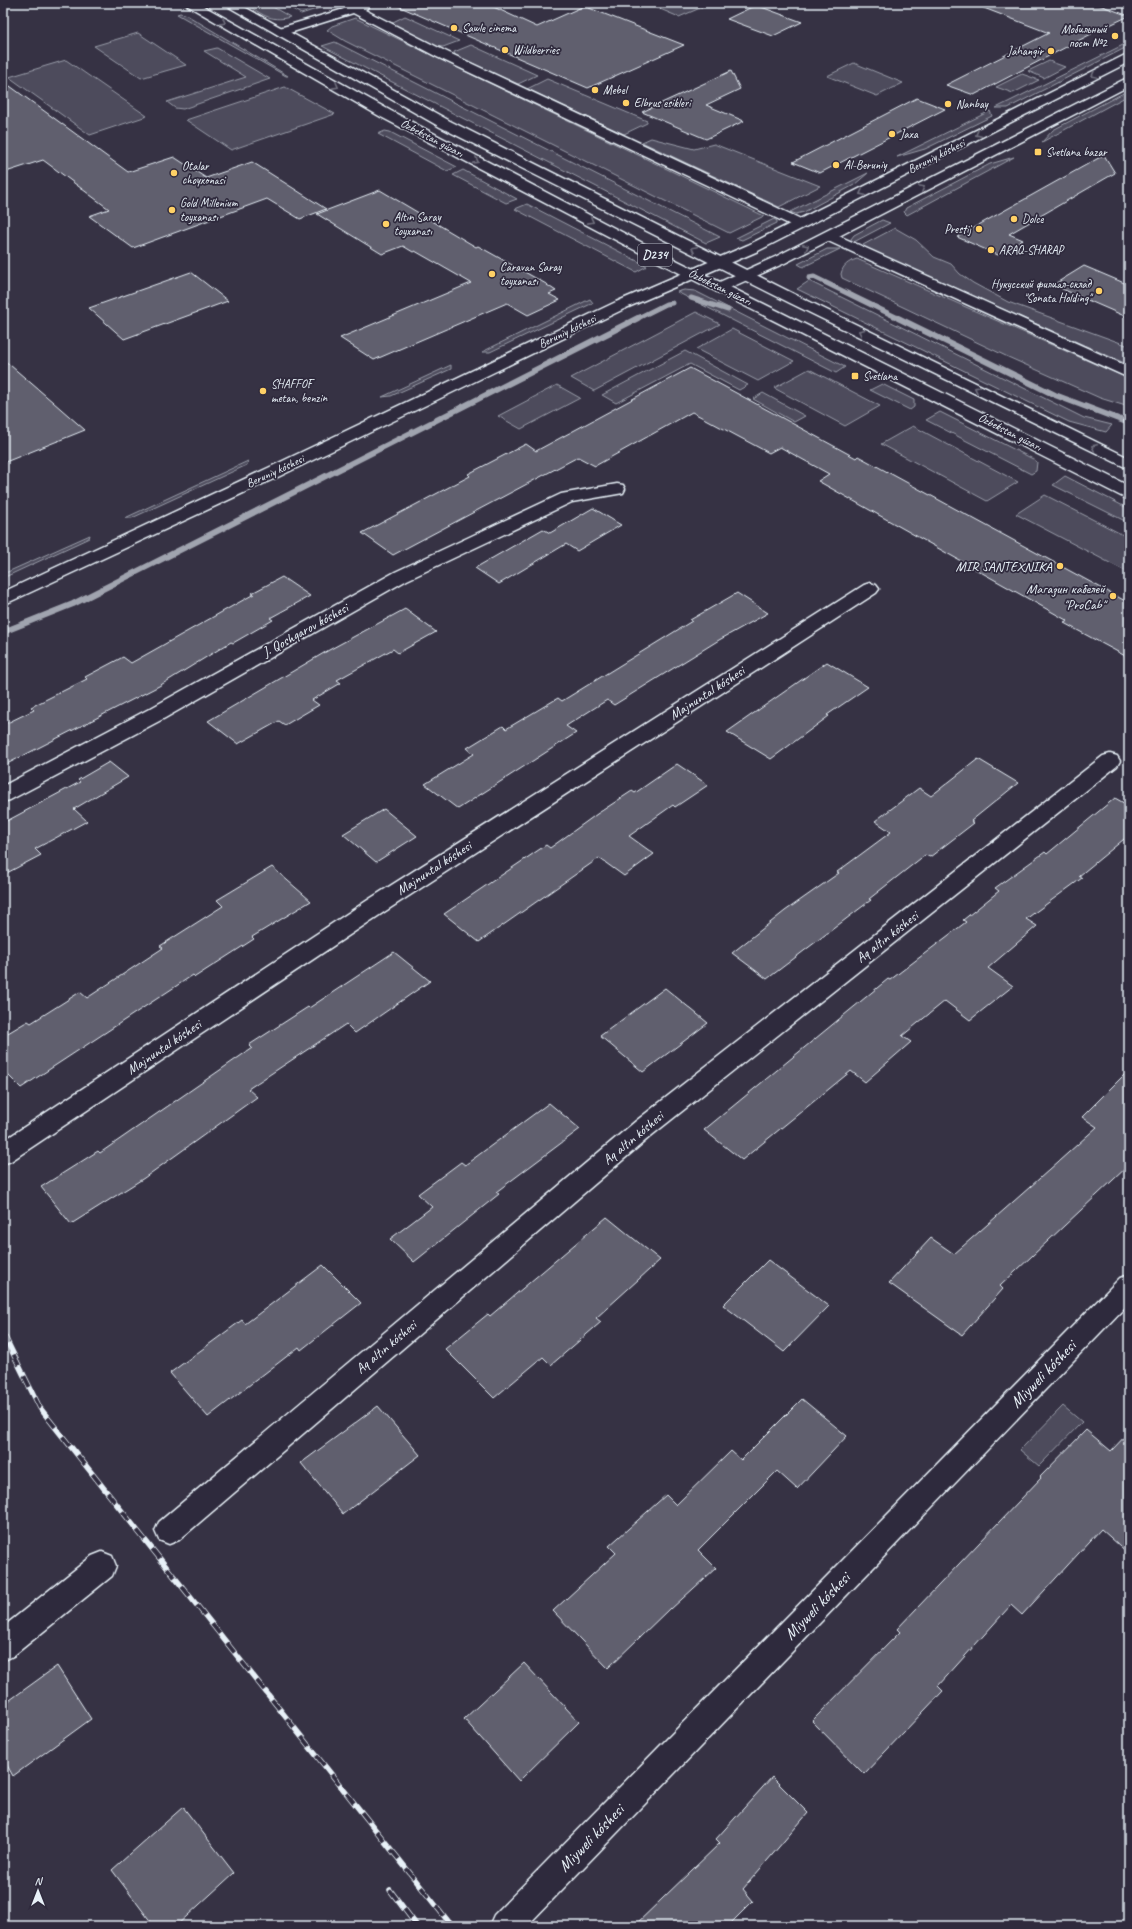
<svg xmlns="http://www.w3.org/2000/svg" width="1132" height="1929" viewBox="0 0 1132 1929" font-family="Caveat,sans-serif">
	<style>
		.green { fill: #4d4b5c; stroke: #9a9eaa }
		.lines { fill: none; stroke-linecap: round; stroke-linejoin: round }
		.stream-far1 { stroke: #a0a4af; stroke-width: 5 }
		.stream { stroke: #a0a4af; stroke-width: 6 }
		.building { fill: #605e6e; stroke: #e8f1f8 }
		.street-casing { stroke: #e8f1f8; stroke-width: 3 }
		.secondary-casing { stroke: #e8f1f8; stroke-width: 3 }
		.primary-casing { stroke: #e8f1f8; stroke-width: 3 }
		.street { fill: #2f2a3d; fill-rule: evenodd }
		.secondary { fill: #2f2a3d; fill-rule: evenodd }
		.primary { fill: #2f2a3d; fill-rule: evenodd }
		.rail-casing { stroke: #e8f1f8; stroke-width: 5.5 }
		.rail { stroke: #2f2a3d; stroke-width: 4; stroke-dasharray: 12; stroke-linecap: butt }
		.oneway { stroke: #70707e }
		.poi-dot { fill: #ffd166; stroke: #2f2a3d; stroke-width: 1.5 }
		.labels { text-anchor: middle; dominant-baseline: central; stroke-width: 3.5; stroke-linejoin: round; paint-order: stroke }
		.far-poi-label { font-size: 12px; fill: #e8f1f8; stroke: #2f2a3d; text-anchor: start }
		.far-street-label { font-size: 12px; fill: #e8f1f8; stroke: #2f2a3d }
		.shield { fill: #2f2a3d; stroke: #b0b5c0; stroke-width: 1 }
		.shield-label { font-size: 13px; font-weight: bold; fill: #e8f1f8 }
		.poi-label { font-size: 14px; fill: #e8f1f8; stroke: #2f2a3d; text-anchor: end }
		.street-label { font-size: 14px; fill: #e8f1f8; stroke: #2f2a3d }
		.near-street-label { font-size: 17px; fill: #e8f1f8; stroke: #2f2a3d }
	</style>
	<rect width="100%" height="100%" fill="#363244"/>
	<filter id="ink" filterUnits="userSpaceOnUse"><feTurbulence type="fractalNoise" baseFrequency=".025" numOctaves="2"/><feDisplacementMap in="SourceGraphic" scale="8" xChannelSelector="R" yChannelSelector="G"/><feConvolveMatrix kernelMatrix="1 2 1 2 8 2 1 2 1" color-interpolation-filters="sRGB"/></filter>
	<g filter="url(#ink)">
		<!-- green -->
		<path class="green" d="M244 3H266L290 17C270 23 261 13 244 3Z
			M282 3H327L329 5 301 14Z
			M646 3H712L679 17Z
			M180 13 185 14 288 76H286L177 14Z
			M405 16 459 41 443 47 434 46 391 23Z
			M355 18 764 216 729 233 345 41 327 30 332 26Z
			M138 33 186 65 141 78 94 46Z
			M335 42 720 237 706 243 322 46Z
			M1129 42V46L1008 108H996Z
			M471 45 537 75 518 84 455 55 454 52Z
			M217 48 270 79 183 109 175 108 167 102 246 77 204 51Z
			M66 60 147 116 90 135 9 77Z
			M1049 61 1065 67 1044 78 1028 71Z
			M854 63 903 83 877 96 827 76Z
			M1022 74 1039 80 1013 93 996 87Z
			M547 79 647 121V123L624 134 527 89Z
			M285 87 335 114 231 150 186 120Z
			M1129 90V95L1042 142 1053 130Z
			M990 111 992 116 925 149 897 157Z
			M385 131 390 132 457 167 447 171 378 134Z
			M651 138 694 149 714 144 820 186 779 207 642 142Z
			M1014 157 907 215 904 212 906 208 990 164Z
			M463 170 517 199 506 203 453 175Z
			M868 173 854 185 804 212 796 214 790 212Z
			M527 204 647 266 636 272 515 209Z
			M774 219 777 221V223L742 240 736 238Z
			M882 220 890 223 852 243 851 239 854 235Z
			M895 228 916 240 934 257 951 264 960 274 973 283 1008 302 1129 346V365L861 246Z
			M827 249H840L803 267 798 264Z
			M857 259 1129 379V407L1100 398 1008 357 842 278 841 274C843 265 848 262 857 259Z
			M809 281 1084 418 1112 425 1106 432 1069 422 797 289Z
			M684 290 695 291 845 367 836 373 677 292Z
			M590 299 593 303 490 352H482Z
			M696 312 720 324 594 391 571 378Z
			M732 329 794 361 758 381 696 349Z
			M685 351 748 385 739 390 690 364 616 403 602 395Z
			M451 365V369L391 396 382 397Z
			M809 369 880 406 845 426 774 388Z
			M882 384 914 400V407L910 410 870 390Z
			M557 385 580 398 521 429 498 416Z
			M763 393 805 416 794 422 753 399Z
			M940 412 1033 459 1037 462 1036 471 1031 474 926 420Z
			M913 426 1018 482 987 501 881 444Z
			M248 461 247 465 132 518H125Z
			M1065 476 1129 509V523L1053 485Z
			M1045 495 1129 538V573L1016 514Z
			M90 535 89 538 3 578V574Z
			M1063 1406 1082 1422 1039 1466 1020 1450Z"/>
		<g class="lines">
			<!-- stream-far1 -->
			<path class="stream-far1" d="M809 278 814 277 900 319
				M691 298 728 310
				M636 319 666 304 672 303"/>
			<!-- stream -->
			<path class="stream" d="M898 318 1055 395 1129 423
				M3 632 73 604 638 318"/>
		</g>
		<!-- building -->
		<path class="building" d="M391 3H485L537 27 584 6 684 45 588 88Z
			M976 3H1094L1129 16 1097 31 974 95 946 85 1049 33 976 5Z
			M756 5 802 22 773 36 727 19Z
			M731 71 740 89 706 105 744 121 706 139 642 112Z
			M3 81 128 172 174 157 206 178 252 162 326 209 300 219 267 199 133 248 89 216 109 209 43 160 3 173Z
			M917 98 945 109 820 173 793 162Z
			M1104 155 1115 173 1009 234 1023 240 998 255 957 237Z
			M380 190 476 247 478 246 548 285H547L556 291 549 294 560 300 528 315 507 303 374 360 340 338 471 283 415 251 413 252 403 246 382 254 317 214Z
			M1084 266 1129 285V318L1053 285Z
			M191 272 228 301 124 339 89 308Z
			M3 359 53 402 85 430 3 463Z
			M690 368 856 458 858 456 1129 603V658L1064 623 1068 621 818 481 829 474 780 447 769 453 692 412 595 466 578 457 393 555 362 533 470 476 468 474 526 444 536 451Z
			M593 508 621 525 577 551 566 544 499 584 475 568 543 529 550 533Z
			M282 577 310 596 270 618 273 620 233 643 231 642 159 686 3 766V725L34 710 31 707 87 679 85 677 123 657 131 663 254 594 252 593Z
			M737 593 768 613 719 640 614 705 607 700 566 726 576 733 458 809 425 784 474 754 467 748 503 726 506 729 558 698 562 701 692 621 690 620Z
			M405 609 436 632 398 653 393 649 337 680 341 683 312 700 319 705 285 725 279 721 238 744 208 721 329 650Z
			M827 662 868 687 827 715 829 716 771 759 727 732Z
			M978 759 1018 783 971 821 974 823 930 857 925 855 869 899 871 900 767 979 732 953 785 911 839 873 837 872 891 832 875 821 919 788 931 796Z
			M109 762 128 777 74 809 87 821 35 849 41 855 3 875V823L80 782 78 780Z
			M677 764 708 785 675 807 673 805 629 836 654 854 624 876 599 858 479 942 444 914 546 845 550 848 597 814 632 791 635 793Z
			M1115 798 1129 806V835L1079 876 1082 878 1026 919 1037 926 988 968 1013 986 970 1020 945 1001 902 1036 911 1042 865 1082 851 1071 742 1160 704 1130 888 979 890 980 966 922 963 920 999 891 995 888 1045 852 1047 854Z
			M384 809 417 836 376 862 343 834Z
			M272 867 311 901 252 937 254 939 195 977 193 975 21 1088 3 1070V1036L28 1021 31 1023 80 992 87 998 163 948 160 946 223 906 217 900Z
			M394 952 430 981 355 1033 346 1024 248 1089 257 1097 144 1178 71 1224 41 1187 98 1151 100 1153 252 1048 249 1045 308 1007 309 1008Z
			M665 988 708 1023 643 1072 600 1036Z
			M1129 1070V1165L1000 1286 1003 1289 962 1335 889 1283 931 1238 954 1254 1030 1187 1097 1127 1082 1117Z
			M549 1103 580 1129 496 1192 499 1194 414 1262 390 1239 432 1207 418 1194 461 1162 465 1165Z
			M607 1217 660 1260 596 1318 601 1322 551 1365 543 1357 494 1398 445 1349 488 1314 490 1316Z
			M768 1260 829 1306 784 1352 723 1305Z
			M323 1265 361 1303 301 1350 299 1347 208 1417 170 1373 242 1320 245 1324Z
			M802 1399 847 1436 797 1489 777 1471 698 1550 716 1568 671 1609 670 1608 608 1668 553 1611 616 1553 609 1546 666 1495 676 1505 731 1451 741 1460Z
			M378 1406 420 1455 343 1514 301 1463Z
			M1086 1430 1111 1451 1129 1432V1554L1101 1529 1022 1615 1011 1605 938 1686 943 1691 864 1774 812 1721 900 1632 897 1629 1041 1478 1040 1477Z
			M524 1663 579 1722 519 1781 464 1719Z
			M57 1666 91 1719 13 1776 3 1758V1705Z
			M772 1777 808 1813 743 1889 753 1901 728 1926H634L720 1843 716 1839Z
			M183 1807 234 1873 176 1926H154L112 1870Z"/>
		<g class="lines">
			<defs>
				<path id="street" d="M336 3 366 4 368 7 365 10 445 51 805 221 807 224 805 227H795L437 57 353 13 280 36 274 32 276 29 344 9Z
					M617 484 623 485 625 489 623 493 572 502 407 580 165 718 10 800 3 802V786L151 708 395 572 561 494Z
					M870 583 876 585 879 589 876 593 384 912 11 1161 3 1164V1141L368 900 864 585Z
					M1110 754 1117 756 1120 761 1117 766 652 1135 179 1540 169 1544 159 1540 155 1531 159 1522 636 1121 1103 756Z
					M1129 1275V1303L527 1926H489L494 1915 1120 1278Z
					M102 1552 112 1556 116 1566 112 1576 13 1656 3 1661V1627L92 1556Z"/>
				<path id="secondary" d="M1129 53V62L758 251 626 308 280 476 3 605V592L268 468 616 302 748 245Z
					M1129 77V86L839 236 1129 367V378L828 241 785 263 725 290H715L713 287 715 284 775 257Z"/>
				<path id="primary" d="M183 3H198L391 111 656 250 1129 486V498L1123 497 646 256 381 117Z
					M222 3H237L450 121 800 297 1129 458V469L790 303 440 127Z"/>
			</defs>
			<!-- street casing -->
			<use href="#street" class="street-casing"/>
			<!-- secondary casing -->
			<use href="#secondary" class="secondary-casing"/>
			<!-- primary casing -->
			<use href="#primary" class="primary-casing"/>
			<!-- street -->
			<use href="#street" class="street"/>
			<!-- secondary -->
			<use href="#secondary" class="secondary"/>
			<!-- primary -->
			<use href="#primary" class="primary"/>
			<defs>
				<path id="rail" d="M3 1333 40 1408 452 1926
					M390 1890 417 1926"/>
			</defs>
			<!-- rail casing -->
			<use href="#rail" class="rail-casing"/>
			<!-- rail -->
			<use href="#rail" class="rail"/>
		</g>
		<!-- one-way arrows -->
		<defs><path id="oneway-chevron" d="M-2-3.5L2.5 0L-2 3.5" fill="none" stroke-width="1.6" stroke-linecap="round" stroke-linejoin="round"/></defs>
		<g class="oneway">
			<use href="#oneway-chevron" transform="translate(223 22) rotate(30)"/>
			<use href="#oneway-chevron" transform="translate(1094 75) rotate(153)"/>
			<use href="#oneway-chevron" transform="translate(336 86) rotate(29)"/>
			<use href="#oneway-chevron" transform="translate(978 134) rotate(153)"/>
			<use href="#oneway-chevron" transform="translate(476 161) rotate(28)"/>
			<use href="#oneway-chevron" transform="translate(922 188) rotate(-27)"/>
			<use href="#oneway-chevron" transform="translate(862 193) rotate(153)"/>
			<use href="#oneway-chevron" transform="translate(591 221) rotate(28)"/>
			<use href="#oneway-chevron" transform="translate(806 247) rotate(-27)"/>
			<use href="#oneway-chevron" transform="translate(694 249) rotate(-154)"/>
			<use href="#oneway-chevron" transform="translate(861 332) rotate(-154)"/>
			<use href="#oneway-chevron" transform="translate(977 389) rotate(-154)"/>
			<use href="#oneway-chevron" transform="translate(1094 447) rotate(-154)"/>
		</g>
	</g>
	<!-- markers -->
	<g class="poi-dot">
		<circle cx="454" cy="28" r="4"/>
		<circle cx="1115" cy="36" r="4"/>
		<circle cx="505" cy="50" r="4"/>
		<circle cx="1051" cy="51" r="4"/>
		<circle cx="595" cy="90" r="4"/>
		<circle cx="626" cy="103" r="4"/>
		<circle cx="948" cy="104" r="4"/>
		<circle cx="892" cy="134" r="4"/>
		<rect x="1034" y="148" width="8" height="8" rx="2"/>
		<circle cx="836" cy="165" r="4"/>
		<circle cx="174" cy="173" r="4"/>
		<circle cx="172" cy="210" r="4"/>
		<circle cx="1014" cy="219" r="4"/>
		<circle cx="386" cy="224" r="4"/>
		<circle cx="979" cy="229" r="4"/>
		<circle cx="991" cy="250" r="4"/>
		<circle cx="492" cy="274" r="4"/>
		<circle cx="1099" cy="291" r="4"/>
		<rect x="851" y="372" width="8" height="8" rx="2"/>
		<circle cx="263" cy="391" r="4"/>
		<circle cx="1060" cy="566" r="4"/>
		<circle cx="1113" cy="596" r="4"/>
	</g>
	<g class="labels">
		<!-- far-poi labels -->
		<g class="far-poi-label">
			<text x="462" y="28">Sawle cinema</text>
			<text x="1107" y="29" text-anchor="end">Мобильный<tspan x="1107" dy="14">пост №2</tspan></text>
			<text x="513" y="50">Wildberries</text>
			<text x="1043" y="51" text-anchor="end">Jahangir</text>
			<text x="603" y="90">Mebel</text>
			<text x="634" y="103">Elbrus esikleri</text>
			<text x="956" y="104">Nanbay</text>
			<text x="900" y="134">Jaxa</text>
			<text x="1046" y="152">Svetlana bazar</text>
			<text x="844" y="165">Al-Beruniy</text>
			<text x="182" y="166">Otalar<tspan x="182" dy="14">choyxonasi</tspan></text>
			<text x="180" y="203">Gold Millenium<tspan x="180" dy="14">toyxanası</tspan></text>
			<text x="394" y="217">Altın Saray<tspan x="394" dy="14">toyxanası</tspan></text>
			<text x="1022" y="219">Dolce</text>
			<text x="971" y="229" text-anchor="end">Prestij</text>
			<text x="999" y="250">ARAQ-SHARAP</text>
			<text x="500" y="267">Caravan Saray<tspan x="500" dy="14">toyxanası</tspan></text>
			<text x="1091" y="284" text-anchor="end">Нукусский филиал-склад<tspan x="1091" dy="14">"Sonata Holding"</tspan></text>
			<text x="863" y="376">Svetlana</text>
			<text x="271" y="384">SHAFFOF<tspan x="271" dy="14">metan, benzin</tspan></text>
		</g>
		<!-- far-street labels -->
		<g class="far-street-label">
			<text transform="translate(432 138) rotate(28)">Ózbekstan gúzarı</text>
			<text transform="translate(936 156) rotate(-27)">Beruniy kóshesi</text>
			<text transform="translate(720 287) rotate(26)">Ózbekstan gúzarı</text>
			<text transform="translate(567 331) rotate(-26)">Beruniy kóshesi</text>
			<text transform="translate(1010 432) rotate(27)">Ózbekstan gúzarı</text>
			<text transform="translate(275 471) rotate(-25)">Beruniy kóshesi</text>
		</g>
		<!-- shield labels -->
		<rect class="shield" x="638" y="244" width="34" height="22" rx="3"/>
		<g class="shield-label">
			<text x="655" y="255">D234</text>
		</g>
		<!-- poi labels -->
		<g class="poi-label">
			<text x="1052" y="566">MIR SANTEXNIKA</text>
			<text x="1105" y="588">Магазин кабелей<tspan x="1105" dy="16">"ProCab"</tspan></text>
		</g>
		<!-- street labels -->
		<g class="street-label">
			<text transform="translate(305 630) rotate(-29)">J. Qoshqarov kóshesi</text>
			<text transform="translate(707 693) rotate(-33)">Majnuntal kóshesi</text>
			<text transform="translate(434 868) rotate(-33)">Majnuntal kóshesi</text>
			<text transform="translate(887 937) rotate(-38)">Aq altın kóshesi</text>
			<text transform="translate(164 1047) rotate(-34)">Majnuntal kóshesi</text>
			<text transform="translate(633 1138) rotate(-40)">Aq altın kóshesi</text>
			<text transform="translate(386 1347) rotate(-40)">Aq altın kóshesi</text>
		</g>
		<!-- near-street labels -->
		<g class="near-street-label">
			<text transform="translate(1043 1374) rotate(-46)">Miyweli kóshesi</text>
			<text transform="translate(817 1606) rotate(-46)">Miyweli kóshesi</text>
			<text transform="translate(591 1838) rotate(-46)">Miyweli kóshesi</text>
		</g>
	</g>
	<!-- margin -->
	<rect width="1132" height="1929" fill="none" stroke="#2f2a3d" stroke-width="16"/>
	<rect x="8" y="8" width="1116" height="1913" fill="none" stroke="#e8f1f8" stroke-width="1.5" filter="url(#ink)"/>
	<!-- north arrow -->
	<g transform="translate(38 1891)" stroke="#2f2a3d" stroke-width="3" paint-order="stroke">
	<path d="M0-3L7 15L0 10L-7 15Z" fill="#e8f1f8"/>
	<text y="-6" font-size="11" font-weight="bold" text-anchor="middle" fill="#e8f1f8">N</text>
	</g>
</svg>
